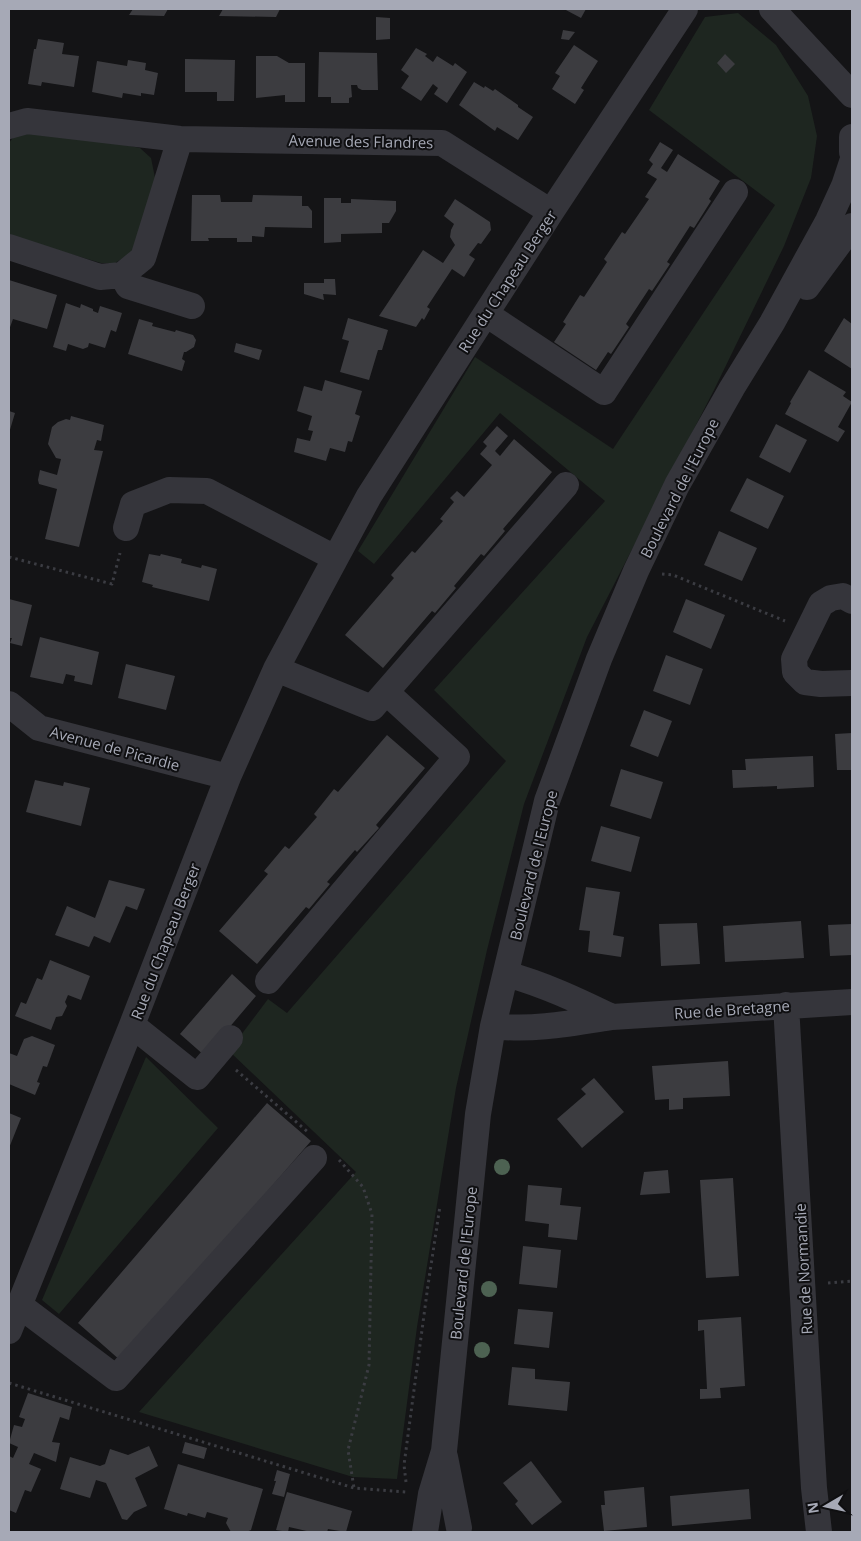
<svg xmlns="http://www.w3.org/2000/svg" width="861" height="1541" viewBox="0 0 861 1541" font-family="'Open Sans',sans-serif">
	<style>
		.green { fill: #1e2620 }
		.building { fill: #3c3c40 }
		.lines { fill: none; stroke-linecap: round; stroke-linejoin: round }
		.path { stroke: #3b3c42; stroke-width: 3; stroke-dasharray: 2.5 4; stroke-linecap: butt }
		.minor { stroke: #35353b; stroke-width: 26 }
		.tree { fill: #4d6252 }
		.labels { text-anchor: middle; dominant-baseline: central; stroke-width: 4; stroke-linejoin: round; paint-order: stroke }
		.street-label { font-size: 15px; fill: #a6a9b6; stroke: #0f0f11 }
	</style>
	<rect width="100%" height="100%" fill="#141416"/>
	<!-- green -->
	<path class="green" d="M738 13 776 45 808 96 817 136 811 178 784 246 714 390 587 637 524 804 487 950 456 1088 417 1327 397 1479 353 1477 139 1412 356 1172 229 1051 268 999 287 1013 506 761 434 690 605 501 500 413 374 564 358 551 475 357 613 449 775 205 649 110 705 17Z
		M38 127 140 148 151 158 155 178 133 252 115 263H101L9 236V143L17 132Z
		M146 1057 218 1128 59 1314 42 1300Z"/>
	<!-- building -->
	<path class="building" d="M133 9H168L164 16 129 15Z
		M223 9H280L276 17 219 16Z
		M564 9H586L581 18Z
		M376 17 390 18V39L376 40Z
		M563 30 575 32 569 40 561 39Z
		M38 39 64 43 62 54 79 56 74 87 42 82 41 86 28 84 34 49H36Z
		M574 45 598 61 581 88 584 90 575 104 552 89 560 76 555 73Z
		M416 48 427 54 425 56 433 62 437 56 453 66 455 63 467 72 447 103 434 94 438 88 433 84 421 101 401 88 409 76 401 70Z
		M319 52 377 53 378 90H362L358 88 357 85H351L352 97 349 98V103H331V97H318Z
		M725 54 735 64 726 73 717 63Z
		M256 56H277L289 63H305V102H285V95L256 98Z
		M185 59 235 60 234 101H217V92H185Z
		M128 60 146 63 145 70 158 73 154 95 141 93V96L123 93 122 98 92 92 97 61 127 66Z
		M474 82 484 88 485 86 493 91 495 89 518 105V107L533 117 518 140 497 127 495 131 459 105Z
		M660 142 673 150 661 168 667 172 678 154 720 181 709 199 711 201 694 228 690 226 667 262 670 264 652 291 649 289 626 324 629 327 611 354 608 352 596 370 554 342 566 324 563 322 580 295 584 297 607 262 604 259 622 232 625 234 649 199 645 197 657 179 647 173 653 164 649 160Z
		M192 195H220L221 202H252L253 195 302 196V206H308L312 211V228L265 227 264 237 252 236V242H237V238H208L209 241H191Z
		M324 198H341V203H351V199L396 201V211L389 223H382V233L341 234V242L324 243Z
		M455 199 490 222 491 230 481 244 478 243 469 255 475 259 464 277 452 269 427 307 430 309 424 320 422 318 416 327 379 316 423 250 443 263 455 245 450 237 451 230 454 224 444 216Z
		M324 279H335L336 295 323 294 324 300 304 294V283H324Z
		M9 280 57 295 47 329 13 319 9 330Z
		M66 303 80 308 81 304 93 309V311L98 313 100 306 122 313 116 332 111 330 105 348 89 343 88 347 83 349 68 344 66 351 53 347Z
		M348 318 388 330 382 350H378L369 380 340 372 349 341 342 339Z
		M844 318 852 324V369L824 351Z
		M139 319 153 323 152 326 175 332 176 330 193 335 196 340 194 347 186 352H184L182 359 185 361 182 371 128 354Z
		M236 343 262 350 259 360 234 352Z
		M809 370 846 392 843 396 852 402 838 427 845 431 838 442 785 414 791 403 790 402Z
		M325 380 362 391 355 414 360 416 352 442 348 441 345 452 330 448 326 461 294 452 297 438 310 441 313 431 308 430 312 416 297 411 304 386 322 391Z
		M9 411 15 413 9 433Z
		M71 416 104 425 101 441 97 440 94 450 103 451 79 547 45 539 57 489 39 484 38 480 40 470 57 475 61 459 56 458 48 444 52 427 58 422 66 419 70 420Z
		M776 424 807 440 790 473 759 457Z
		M497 426 508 436 495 451 500 456 514 439 552 472 503 529 505 531 484 556 481 554 454 586 456 588 435 613 432 611 383 668 345 635 394 578 391 575 412 551 415 553 443 521 440 519 454 502 450 498 457 491 464 497 492 465 480 454 487 446 483 442Z
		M747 478 784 496 768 529 730 511Z
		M719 531 757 548 742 581 704 565Z
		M149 554 160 556 161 554 182 559 181 563 201 568 202 565 217 569 209 601 152 587 153 585 142 582Z
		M9 599 32 605 22 646 10 643 12 638H9Z
		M686 599 725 615 711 649 673 632Z
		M40 637 99 652 92 685 74 681 75 676 66 674 63 684 30 677Z
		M666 655 703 669 690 705 653 691Z
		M126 664 175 676 166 710 118 698Z
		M644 710 672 721 658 757 630 746Z
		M852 733V770H837L835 734Z
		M387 735 425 768 376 825 379 828 357 852 355 850 327 882 330 884 309 909 306 907 257 964 219 931 268 874 264 871 285 846 289 849 317 817 314 814 334 789 338 792Z
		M813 756 814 787 777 789V786L733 788 732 770H746L745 759Z
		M621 769 663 782 651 819 610 806Z
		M35 780 63 786 64 782 90 788 81 826 26 812Z
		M601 826 640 837 631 872 591 861Z
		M109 880 145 889 137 910 126 906 110 943 94 936 89 947 55 935 67 906 95 918Z
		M586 887 620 892 613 935 624 937 621 957 588 952 590 931 579 930Z
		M801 921 804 958 725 962 723 926Z
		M697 923 700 964 661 966 659 924Z
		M852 924V955L830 956 828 925Z
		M50 960 90 976 81 1000 68 995 65 1002 67 1006 62 1016 56 1017 51 1030 15 1016 21 1002 26 1004 37 978 42 980Z
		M232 974 256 996 205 1056 180 1034Z
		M32 1036 55 1045 47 1067 43 1066 37 1082 40 1083 35 1095 9 1084V1053L17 1056 24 1039Z
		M728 1061 730 1096 683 1098V1109L669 1110V1099L655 1100 652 1066Z
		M594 1078 624 1112 582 1148 557 1119 586 1094 581 1089Z
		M267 1103 311 1141 121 1361 78 1323Z
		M9 1113 21 1118 9 1148Z
		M668 1170 670 1193 640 1195 644 1172Z
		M733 1178 739 1276 706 1278 700 1180Z
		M528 1185 562 1188 560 1205 581 1207 577 1240 548 1237 549 1224 525 1221Z
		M523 1246 561 1250 557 1288 519 1284Z
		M518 1309 553 1312 549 1348 514 1344Z
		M741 1317 745 1386 720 1388 721 1398 700 1399V1389H707L704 1330 698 1331V1320Z
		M512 1367 535 1369V1379L570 1382 567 1411 508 1405Z
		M28 1393 72 1407 69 1420 60 1417 52 1442 60 1443 56 1462 34 1453 29 1464 41 1469 31 1492 25 1490 16 1513 9 1510V1456L13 1458 18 1447 9 1443 14 1425 22 1427 25 1419 19 1417Z
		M185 1442 207 1448 204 1459 182 1453Z
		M149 1446 158 1466 135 1478 147 1506 134 1512 127 1520 122 1519 106 1483 96 1480 90 1498 60 1489 70 1457 100 1466 105 1464 110 1449 128 1455Z
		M531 1461 562 1502 532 1525 515 1504 518 1501 503 1483Z
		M178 1464 263 1489 251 1530 246 1532H231L226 1523 228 1518 207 1512 205 1518 188 1513 187 1516 164 1509Z
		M277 1470 290 1474 284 1497 272 1494 276 1481H274Z
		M644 1487 647 1527 604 1531 601 1505H605L604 1491Z
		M749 1489 751 1519 672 1526 670 1496Z
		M287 1492 352 1511 346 1532 328 1529 327 1532H311L289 1527 288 1532 276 1530Z"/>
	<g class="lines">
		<!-- path -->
		<path class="path" d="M9 557 112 584 120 553
			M662 574 673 575 785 621
			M236 1070 309 1133
			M339 1160 363 1187 372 1214 369 1365 348 1450 354 1488
			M828 1283 852 1281
			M9 1383 354 1488 406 1492
			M406 1482 404 1465 428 1285 440 1206"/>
		<!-- minor -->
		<path class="minor" d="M772 9 852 95
			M9 126 27 121 180 139 442 143 551 212
			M852 137V152
			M9 247 100 277 122 275 143 258 180 139
			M122 275 128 286 192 306
			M807 287 852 226
			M486 314 604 392 735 192
			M126 528 133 504 169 490 207 491 335 558
			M852 601 843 596 831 598 821 604 794 659 795 672 805 682 821 684 852 683
			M276 669 372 708 566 485
			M9 704 39 728 228 777
			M268 981 457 757 386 692
			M786 1005 814 1488 819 1532
			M612 1017 852 1002
			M132 1025 197 1077 230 1038
			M493 1026C532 1031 573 1023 612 1017 577 1000 543 984 506 974
			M19 1305 116 1378 314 1158
			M9 1331 132 1025 228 777 276 669 369 496 551 212 685 9
			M445 1457 459 1528
			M425 1532 431 1494 444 1451 478 1114 493 1026 547 801 599 659 636 571 677 485 732 388 772 323 828 221 844 186 852 162"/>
	</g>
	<!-- trees -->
	<g class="tree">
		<circle cx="502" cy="1167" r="8"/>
		<circle cx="489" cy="1289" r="8"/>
		<circle cx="482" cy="1350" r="8"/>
	</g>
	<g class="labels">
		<!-- street labels -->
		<g class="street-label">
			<text transform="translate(361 141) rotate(1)">Avenue des Flandres</text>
			<text transform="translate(507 281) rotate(-57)">Rue du Chapeau Berger</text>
			<text transform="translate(679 488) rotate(-63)">Boulevard de l'Europe</text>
			<text transform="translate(115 748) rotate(15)">Avenue de Picardie</text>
			<text transform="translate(533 865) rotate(-76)">Boulevard de l'Europe</text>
			<text transform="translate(165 941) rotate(-69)">Rue du Chapeau Berger</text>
			<text transform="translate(732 1009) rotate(-4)">Rue de Bretagne</text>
			<text transform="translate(463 1263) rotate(-84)">Boulevard de l'Europe</text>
			<text transform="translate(803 1269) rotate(-93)">Rue de Normandie</text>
		</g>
	</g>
	<!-- border -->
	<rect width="861" height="1541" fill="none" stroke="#a6a9b6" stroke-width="20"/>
	<!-- north arrow -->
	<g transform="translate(826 1506) rotate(261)" stroke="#0f0f11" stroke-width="4" paint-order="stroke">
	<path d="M0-4L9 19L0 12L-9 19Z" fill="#a6a9b6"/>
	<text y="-8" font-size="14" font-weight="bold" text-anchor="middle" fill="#a6a9b6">N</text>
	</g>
</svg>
